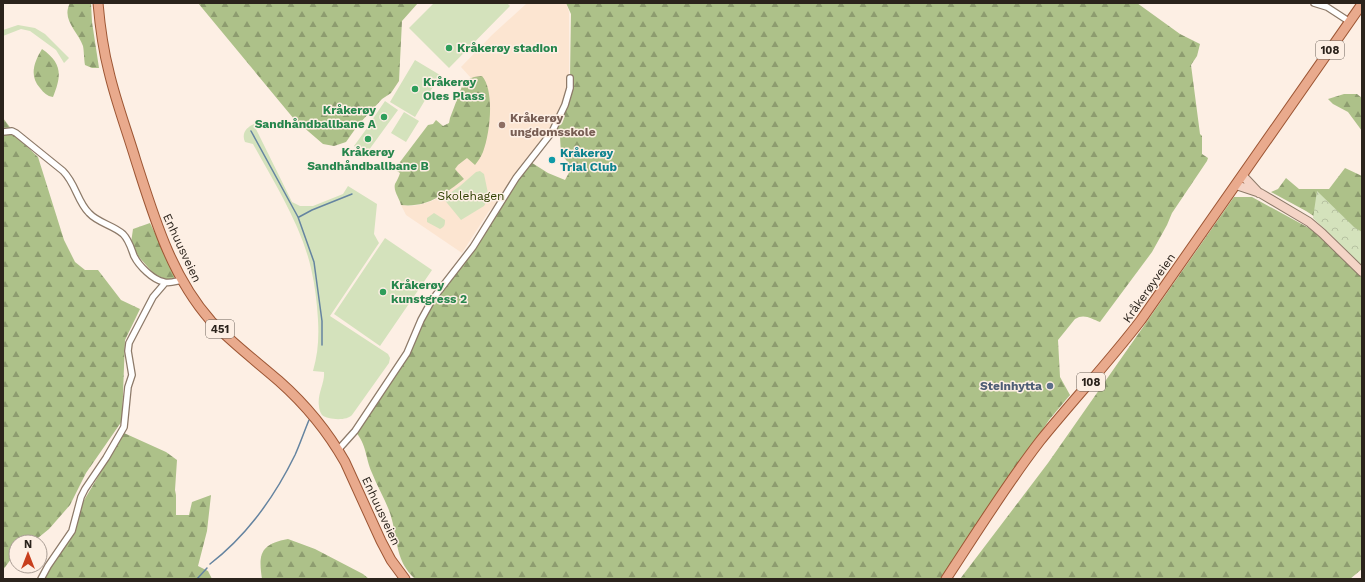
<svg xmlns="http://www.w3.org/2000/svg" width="1365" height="582" viewBox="0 0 1365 582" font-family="'Work Sans',sans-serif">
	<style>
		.built { fill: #fce5d1 }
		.green { fill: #d4e2bc }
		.forest { fill: url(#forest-firs) }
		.park { fill: url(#park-crowns) }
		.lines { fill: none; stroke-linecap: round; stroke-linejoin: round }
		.stream { stroke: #6584a0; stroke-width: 1.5 }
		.minor-casing { stroke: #8d7a69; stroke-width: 8 }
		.secondary-casing { stroke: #8d7a69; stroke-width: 10 }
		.primary-casing { stroke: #9d5634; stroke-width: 11 }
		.minor { stroke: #fff; stroke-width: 5.5 }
		.secondary { stroke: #f4d4c6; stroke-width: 8 }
		.primary { stroke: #e9aa8d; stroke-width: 9 }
		.leisure-dot { fill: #2e9e5b; stroke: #fdefe4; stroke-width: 1.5 }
		.education-dot { fill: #8d6e63; stroke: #fdefe4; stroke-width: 1.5 }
		.culture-dot { fill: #0f9aa8; stroke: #fdefe4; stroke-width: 1.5 }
		.service-dot { fill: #5c6f8a; stroke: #fdefe4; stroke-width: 1.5 }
		.labels { text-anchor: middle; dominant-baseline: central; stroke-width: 3; stroke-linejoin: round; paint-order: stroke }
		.shield { fill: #fdefe4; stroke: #6a6058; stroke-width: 1 }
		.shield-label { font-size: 11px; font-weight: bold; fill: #2b231c }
		.leisure-label { font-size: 12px; font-weight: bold; fill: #27864d; stroke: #fdefe4; text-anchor: start }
		.education-label { font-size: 12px; font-weight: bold; fill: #785e54; stroke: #fdefe4; text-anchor: start }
		.culture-label { font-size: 12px; font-weight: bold; fill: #0d838f; stroke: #fdefe4; text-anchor: start }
		.park-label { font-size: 12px; fill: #2f4000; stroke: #fdefe4 }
		.street-label { font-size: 12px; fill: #2b231c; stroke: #fdefe4 }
		.service-label { font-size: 12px; font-weight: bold; fill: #4e5e75; stroke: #fdefe4; text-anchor: end }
	</style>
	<defs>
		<pattern id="forest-firs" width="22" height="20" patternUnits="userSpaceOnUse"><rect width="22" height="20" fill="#adc189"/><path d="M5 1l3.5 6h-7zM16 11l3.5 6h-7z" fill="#8d9c6f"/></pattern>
		<pattern id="park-crowns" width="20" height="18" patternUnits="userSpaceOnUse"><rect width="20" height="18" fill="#d4e2bc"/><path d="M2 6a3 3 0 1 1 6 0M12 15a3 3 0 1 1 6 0" fill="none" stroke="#b6c2a1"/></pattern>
	</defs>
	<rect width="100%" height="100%" fill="#fdefe4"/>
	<!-- built -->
	<path class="built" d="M530 3H566L569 12V85L563 104 548 134 526 159 496 205 489 211 462 253 406 215 401 205 409 206 419 205 432 201 444 194 464 179 455 169 471 78 461 67 492 35 526 4Z"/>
	<!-- green -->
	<path class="green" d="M434 3H507L510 6 449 68 409 28Z
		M18 25 35 28 45 34 69 58 64 63 56 50 30 31 21 29 3 36V30Z
		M415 60 440 75 415 117 390 102Z
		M385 101 398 110 366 154 354 146 370 124 376 128 370 123Z
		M404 112 419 121 406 142 391 133Z
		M254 124 255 127 292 202 300 206H313L343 194 348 186 377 204 374 234 379 243 330 316 388 354 390 358 389 363 352 415C347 421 328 420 322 415 320 412 319 409 319 406 317 394 325 383 324 372L313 371C318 354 319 338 318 320 317 303 315 285 311 268 301 225 274 182 253 144L245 142C241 133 247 127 254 124Z
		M480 171 484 174 489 198 484 206 461 220 443 198 460 186 476 172Z
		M434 213 445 220C445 226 444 227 440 229L427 222V218Z
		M385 238 432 270 380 346 334 314Z"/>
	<!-- forest -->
	<path class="forest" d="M70 3H91L92 22 99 68H92L85 65C84 59 84 51 83 46 78 31 61 20 70 3Z
		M198 3H418L402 21 399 81 391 93 382 99 358 125 346 142 334 146 323 144 294 119Z
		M566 3H1137L1180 34 1200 44 1197 56 1191 65 1200 134 1202 136V154L1208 158 1207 161 1172 213 1167 225 1152 252 1100 322C1092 319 1084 313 1075 319L1058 340 1060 377 1070 395 1049 420 943 579H415C396 561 398 543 392 520 388 503 378 489 372 473 365 457 367 445 355 431L407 353 421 320 463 261 529 161 548 173 565 180 572 167 561 154 560 137 556 125 565 105 570 78 571 14Z
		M42 49C62 63 62 75 53 97 47 96 44 93 40 88 29 76 34 62 42 49Z
		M482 76C495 91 490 134 483 152 481 157 478 161 475 165L467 158 458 165 455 169 464 179C445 194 427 208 401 205 400 199 393 191 395 184 397 180 399 177 400 173L397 171 400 162 428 125 433 124 436 120 443 126 449 123 450 118 464 81 474 77Z
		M1344 94H1357L1362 98V131L1348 112 1333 104 1328 99Z
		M3 118 18 138 38 157 64 240 75 262 85 270H98L121 300 140 309 125 340 122 421 86 473 70 505 49 529 33 542H16V555L11 559 3 570Z
		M1345 168 1362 176V263L1329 226 1306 211 1271 192 1278 189 1286 178 1299 189H1329Z
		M1234 197H1252L1318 233 1362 278V569L1350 579H960L1048 463Z
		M150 223 175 274 174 278 167 280 154 274 138 256 131 243 133 229Z
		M124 433 166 452 177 460 175 490 176 495V515H189L192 502 211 495 207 531 198 566 208 571 212 579H42L73 531 80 507Z
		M288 539 315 549 363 574 369 579H262C258 553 261 544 288 539Z"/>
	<!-- park -->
	<path class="park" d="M1317 191 1354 227 1362 232V266L1333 237 1313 218Z"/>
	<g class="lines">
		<!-- stream -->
		<path class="stream" d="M251 131 298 217 314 262 322 321V345
			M299 217 312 210 352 194
			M210 564C246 536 275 496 295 455 300 444 304 432 309 420
			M197 579 207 568"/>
		<defs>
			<path id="minor" d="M1314 3 1327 7 1350 22
				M3 132 12 131 16 133 63 171C76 184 77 201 89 213 98 223 113 225 123 234 129 240 131 248 134 256 139 266 153 280 164 282 170 284 176 281 182 280
				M338 450 355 431 407 353 421 320 432 300 473 247 516 178 552 132 565 105 570 88V78
				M41 579 48 566 72 531 81 497 85 489 106 458 124 427 128 387 132 375 128 351 129 343 153 297 165 283"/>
			<path id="secondary" d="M1243 176 1259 193
				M1236 185 1260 193 1309 222 1322 233 1362 272"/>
			<path id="primary" d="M98 3C100 26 103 49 109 72 116 102 127 131 136 161 154 217 171 276 211 321 232 343 256 361 279 381 305 404 328 432 345 462L381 541 391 560 405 579
				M946 579C977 532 1006 485 1040 441 1073 400 1109 362 1141 320L1362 4"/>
		</defs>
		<!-- minor casing -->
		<use href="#minor" class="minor-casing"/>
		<!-- secondary casing -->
		<use href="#secondary" class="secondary-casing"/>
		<!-- primary casing -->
		<use href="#primary" class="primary-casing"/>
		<!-- minor -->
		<use href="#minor" class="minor"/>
		<!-- secondary -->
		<use href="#secondary" class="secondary"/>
		<!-- primary -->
		<use href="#primary" class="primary"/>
	</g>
	<!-- markers -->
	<g class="leisure-dot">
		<circle cx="449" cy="48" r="4"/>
		<circle cx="415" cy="89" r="4"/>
		<circle cx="384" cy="117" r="4"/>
		<circle cx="368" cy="139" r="4"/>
		<circle cx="383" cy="292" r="4"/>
	</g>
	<circle class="education-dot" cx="502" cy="125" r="4"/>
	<circle class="culture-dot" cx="552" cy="160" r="4"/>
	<circle class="service-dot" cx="1050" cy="386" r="4"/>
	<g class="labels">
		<!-- shield labels -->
		<g class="shield">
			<rect x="1316" y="41" width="28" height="18" rx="3"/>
			<rect x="206" y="320" width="28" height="18" rx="3"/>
			<rect x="1077" y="373" width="28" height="18" rx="3"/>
		</g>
		<g class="shield-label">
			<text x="1330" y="50">108</text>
			<text x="220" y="329">451</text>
			<text x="1091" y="382">108</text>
		</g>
		<!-- leisure labels -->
		<g class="leisure-label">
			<text x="457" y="48">Kråkerøy stadion</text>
			<text x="423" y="82">Kråkerøy<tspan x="423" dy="14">Oles Plass</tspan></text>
			<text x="376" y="110" text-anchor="end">Kråkerøy<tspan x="376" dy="14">Sandhåndballbane A</tspan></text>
			<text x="368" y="152" text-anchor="middle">Kråkerøy<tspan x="368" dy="14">Sandhåndballbane B</tspan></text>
			<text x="391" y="285">Kråkerøy<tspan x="391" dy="14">kunstgress 2</tspan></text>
		</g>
		<!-- education labels -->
		<g class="education-label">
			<text x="510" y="118">Kråkerøy<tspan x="510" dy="14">ungdomsskole</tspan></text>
		</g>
		<!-- culture labels -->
		<g class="culture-label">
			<text x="560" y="153">Kråkerøy<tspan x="560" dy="14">Trial Club</tspan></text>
		</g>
		<!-- park labels -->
		<g class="park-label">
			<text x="471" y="196">Skolehagen</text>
		</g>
		<!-- street labels -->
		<g class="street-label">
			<text transform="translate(182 248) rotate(65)">Enhuusveien</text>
			<text transform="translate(1149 288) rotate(-55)">Kråkerøyveien</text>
			<text transform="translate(381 511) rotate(65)">Enhuusveien</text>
		</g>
		<!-- service labels -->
		<g class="service-label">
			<text x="1042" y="386">Steinhytta</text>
		</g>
	</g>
	<!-- border -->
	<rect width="1365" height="582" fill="none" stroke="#2b231c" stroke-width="8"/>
	<!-- north arrow -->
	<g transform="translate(28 554)"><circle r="19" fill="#fdefe4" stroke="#a99d94"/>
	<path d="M0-3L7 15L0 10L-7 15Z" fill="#c83f1d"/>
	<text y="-6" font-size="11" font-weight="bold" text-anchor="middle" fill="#2b231c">N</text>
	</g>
</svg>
